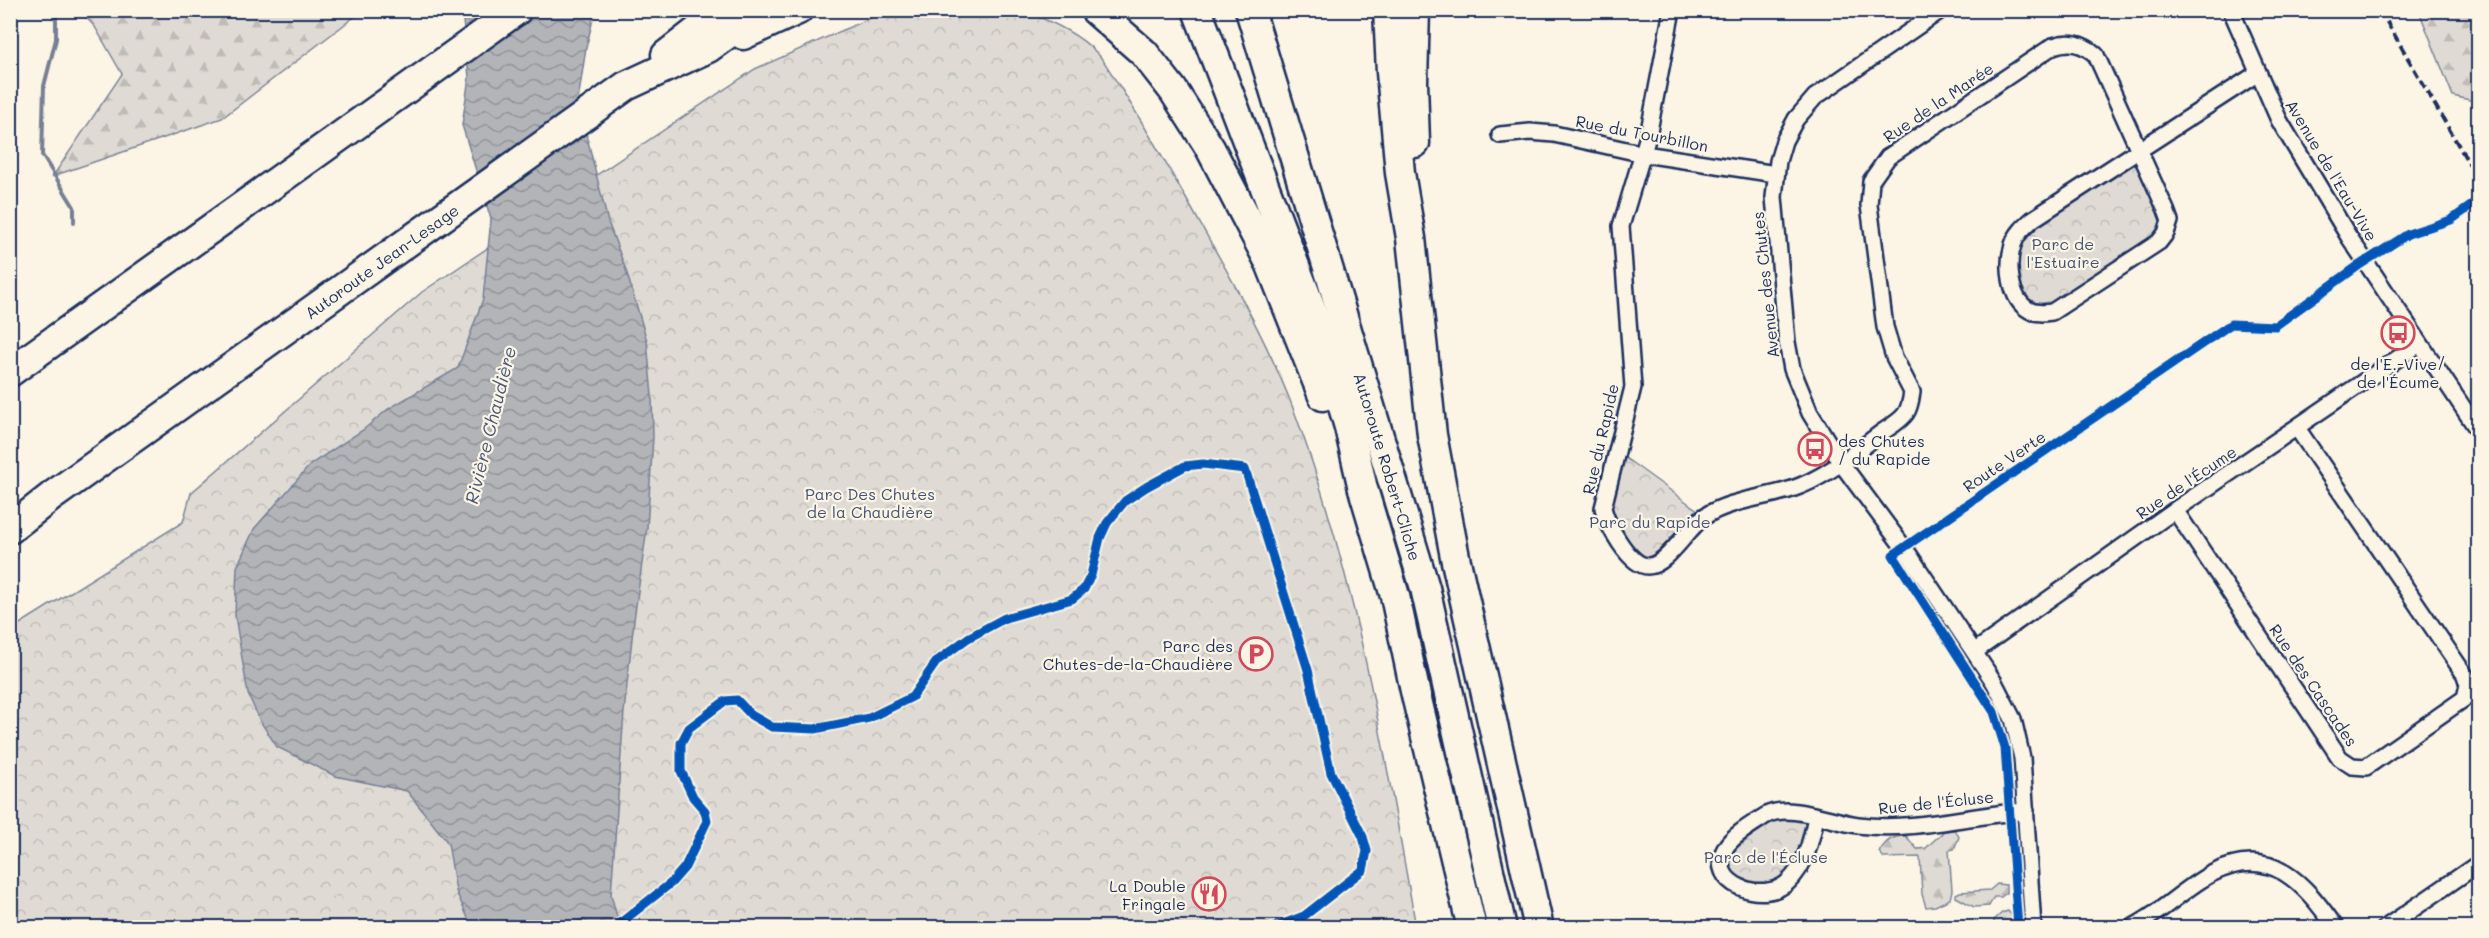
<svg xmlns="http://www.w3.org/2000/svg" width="2489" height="938" viewBox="0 0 2489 938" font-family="Mali,sans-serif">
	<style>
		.forest { fill: url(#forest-firs); stroke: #7d8599; stroke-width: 1.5 }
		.park { fill: url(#park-crowns); stroke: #7d8599; stroke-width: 1.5 }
		.water { fill: url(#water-waves); stroke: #767f94; stroke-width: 1.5 }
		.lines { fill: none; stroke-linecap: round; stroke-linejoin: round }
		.stream { stroke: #767f94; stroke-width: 4 }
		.street-casing { stroke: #1b2f5e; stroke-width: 20 }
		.highway-casing { stroke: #1b2f5e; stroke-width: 33 }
		.street { stroke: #fcf5e5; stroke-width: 15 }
		.highway { stroke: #fcf5e5; stroke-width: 28 }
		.rail { stroke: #1b2f5e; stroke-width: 4; stroke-dasharray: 9 4.5; stroke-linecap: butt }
		.cycleway-casing { stroke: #fcf5e5; stroke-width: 13 }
		.cycleway { stroke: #0057b8; stroke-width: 9 }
		.labels { text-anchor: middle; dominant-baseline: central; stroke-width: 4.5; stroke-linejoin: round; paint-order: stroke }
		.street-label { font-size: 16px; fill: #1b2f5e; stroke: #fcf5e5 }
		.park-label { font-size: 16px; fill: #425176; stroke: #fcf5e5 }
		.poi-label { font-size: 16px; fill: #1b2f5e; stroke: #fcf5e5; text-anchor: end }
		.water-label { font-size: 18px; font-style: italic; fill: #485779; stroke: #fcf5e5 }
	</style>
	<defs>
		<pattern id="forest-firs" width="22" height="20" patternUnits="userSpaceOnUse" patternTransform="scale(1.5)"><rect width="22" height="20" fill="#dfdbd4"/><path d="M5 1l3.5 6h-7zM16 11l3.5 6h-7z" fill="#bfbcb8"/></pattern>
		<pattern id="park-crowns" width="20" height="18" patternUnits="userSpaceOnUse" patternTransform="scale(1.5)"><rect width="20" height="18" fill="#dfdbd4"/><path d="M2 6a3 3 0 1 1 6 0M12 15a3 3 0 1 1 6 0" fill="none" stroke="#bfbcb8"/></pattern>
		<pattern id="water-waves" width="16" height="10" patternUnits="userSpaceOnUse" patternTransform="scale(1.5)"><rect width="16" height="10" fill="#b2b4b8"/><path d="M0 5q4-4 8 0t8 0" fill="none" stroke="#909399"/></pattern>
	</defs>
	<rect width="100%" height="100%" fill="#fcf5e5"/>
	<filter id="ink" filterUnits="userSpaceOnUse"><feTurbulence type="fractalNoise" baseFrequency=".0167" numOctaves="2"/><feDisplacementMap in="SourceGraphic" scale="12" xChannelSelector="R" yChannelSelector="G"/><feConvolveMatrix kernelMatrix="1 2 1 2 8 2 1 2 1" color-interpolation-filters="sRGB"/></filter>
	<g filter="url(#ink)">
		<!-- forest -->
		<path class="forest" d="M80 11H362L222 118 53 176 122 74 95 27Z
			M2419 11H2478V102L2453 96Z
			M1955 830 1959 837 1954 849 1949 850 1952 890 1950 899 1935 906 1926 907 1922 894 1920 857 1884 858 1879 852C1887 840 1892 836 1906 836L1917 849 1926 848 1944 831Z
			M1997 884 2006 885V893L2001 897H1994L1989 906 1974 907 1956 897V894L1960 892 1990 890Z
			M2008 911 2015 920 2011 926 1994 927V920L2002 913Z"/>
		<!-- park -->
		<path class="park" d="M886 11H1023C1049 20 1079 34 1098 54 1106 63 1112 75 1118 84 1140 117 1159 152 1179 186 1221 261 1266 335 1296 416 1357 581 1385 755 1416 927H11L10 630 183 522 191 493 422 292 755 69Z
			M2139 152 2166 233 2052 312 2028 310 2010 276 2021 231Z
			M1617 452 1706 516 1662 561 1631 559 1604 498Z
			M1771 812 1816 817 1786 885 1730 883 1727 845Z"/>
		<!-- water -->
		<path class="water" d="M462 11H595L586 48 578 101 608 222 626 270 647 341 652 396 653 437 647 528 634 620 624 712 611 895 620 927H472L456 891 448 843 407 791 335 776 277 747 260 721 248 694 235 616 237 567 254 529 311 464 363 430 388 409 458 368 483 299 491 219 462 125 469 77Z"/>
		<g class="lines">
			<!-- stream -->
			<path class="stream" d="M56 10V39L44 86 42 155 74 207V222"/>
			<defs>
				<path id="street" d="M1672 10 1648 136 1621 226 1633 387 1603 508C1607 524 1629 566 1648 566 1667 566 1688 527 1705 516 1730 500 1765 498 1792 489 1825 478 1853 454 1881 433 1888 428 1901 421 1906 413 1910 407 1911 399 1912 392L1894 357 1885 327 1869 205 1871 181 1888 157 2053 46C2070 40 2083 43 2096 55L2166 210 2170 221 2166 233 2159 242 2052 312C2044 313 2036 314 2029 310 2009 299 2007 264 2013 245 2016 234 2025 226 2033 219L2258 73
					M1941 10 1815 97 1796 119 1784 141 1778 161 1774 197 1787 342 1792 369 1810 413 1841 463 1910 556 1994 682 2013 719 2022 758 2033 928
					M2231 10 2279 120 2349 237 2478 430
					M1500 135 1530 132 1554 134 1644 154 1776 174
					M2175 510 2340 758 2352 766 2366 767 2465 698 2468 685 2465 675 2297 428
					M1974 652 2175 510 2419 344
					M1816 817C1811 841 1806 865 1788 882 1764 905 1704 884 1726 847 1733 835 1753 824 1765 816 1788 802 1832 822 1858 825 1914 832 1970 815 2026 811
					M2131 928C2160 914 2183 889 2211 874 2271 843 2304 883 2336 928
					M2385 928 2478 864"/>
				<g id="highway">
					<path d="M1095 10 1144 53 1173 90 1210 148 1270 263 1323 396"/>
					<path d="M1197 10 1324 342 1349 427 1363 489 1395 596 1415 691 1472 928"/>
					<path id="s1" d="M1250 10 1425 588 1502 928"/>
					<path d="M1388 10 1391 72 1400 173 1411 238 1432 435 1455 557 1539 928"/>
					<path d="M743 35 798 10"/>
					<path d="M666 55 724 10"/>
					<path d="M1415 143 1413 82 1415 10"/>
					<path d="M10 372 517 10"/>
					<path id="s2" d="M10 529 52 496 626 86 708 48 761 10"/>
				</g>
			</defs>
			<!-- street casing -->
			<use href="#street" class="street-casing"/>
			<!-- highway casing -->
			<use href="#highway" class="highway-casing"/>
			<!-- street -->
			<use href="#street" class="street"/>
			<!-- highway -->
			<use href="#highway" class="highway"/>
			<!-- rail -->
			<path class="rail" d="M2380 10 2478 179"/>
			<defs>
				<path id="cycleway" d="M614 928 671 883 685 867 707 821 705 811 693 797 681 771V743L689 728 725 701 737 700 751 715 772 727 815 729 869 718 912 697 937 661 968 638 1005 618 1072 599 1084 589 1091 575 1100 538 1107 523 1125 501 1146 487 1185 466 1203 464 1245 469 1308 670 1331 773 1363 837 1367 851 1363 870 1304 916 1273 928
					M2018 928 2005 748 1994 712 1893 555 2231 324 2275 326 2358 266 2408 234 2451 220 2478 201"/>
			</defs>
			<!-- cycleway casing -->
			<use href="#cycleway" class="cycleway-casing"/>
			<!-- cycleway -->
			<use href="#cycleway" class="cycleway"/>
		</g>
	</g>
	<!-- icons -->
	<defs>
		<symbol id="bus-ring" viewBox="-11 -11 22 22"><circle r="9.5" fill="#fcf5e5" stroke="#d1495b" stroke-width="1.5"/><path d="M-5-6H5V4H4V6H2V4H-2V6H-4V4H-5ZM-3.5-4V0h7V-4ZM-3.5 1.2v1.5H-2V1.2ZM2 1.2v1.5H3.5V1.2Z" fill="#d1495b"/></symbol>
		<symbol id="parking-ring" viewBox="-11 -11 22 22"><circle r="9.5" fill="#fcf5e5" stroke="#d1495b" stroke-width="1.5"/><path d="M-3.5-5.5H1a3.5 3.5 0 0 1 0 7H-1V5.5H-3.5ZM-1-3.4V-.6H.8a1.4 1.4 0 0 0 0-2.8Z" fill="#d1495b"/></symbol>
		<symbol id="restaurant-ring" viewBox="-11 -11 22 22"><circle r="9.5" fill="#fcf5e5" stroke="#d1495b" stroke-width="1.5"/><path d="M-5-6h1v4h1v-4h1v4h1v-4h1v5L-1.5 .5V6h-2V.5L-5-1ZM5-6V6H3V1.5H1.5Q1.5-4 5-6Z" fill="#d1495b"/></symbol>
	</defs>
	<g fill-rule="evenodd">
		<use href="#bus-ring" x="2379" y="314" width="38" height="38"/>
		<use href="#bus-ring" x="1796" y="430" width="38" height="38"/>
		<use href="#parking-ring" x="1237" y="635" width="38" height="38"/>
		<use href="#restaurant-ring" x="1190" y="875" width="38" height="38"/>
	</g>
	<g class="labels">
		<!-- street labels -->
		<g class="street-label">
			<text transform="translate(1938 102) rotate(-34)">Rue de la Marée</text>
			<text transform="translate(1642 133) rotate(11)">Rue du Tourbillon</text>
			<text transform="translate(2332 170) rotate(59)">Avenue de l'Eau-Vive</text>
			<text stroke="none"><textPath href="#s2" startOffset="458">Autoroute Jean-Lesage</textPath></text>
			<text transform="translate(1765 285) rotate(-96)">Avenue des Chutes</text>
			<text transform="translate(1600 439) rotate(-77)">Rue du Rapide</text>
			<text transform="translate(2004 461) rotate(-34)">Route Verte</text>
			<text stroke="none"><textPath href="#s1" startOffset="477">Autoroute Robert-Cliche</textPath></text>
			<text transform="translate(2186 482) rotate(-34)">Rue de l'Écume</text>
			<text transform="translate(2314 685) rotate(56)">Rue des Cascades</text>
			<text transform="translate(1936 802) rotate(-6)">Rue de l'Écluse</text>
		</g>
		<!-- park labels -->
		<g class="park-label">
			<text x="2063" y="243">Parc de<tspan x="2063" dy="18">l'Estuaire</tspan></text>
			<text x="870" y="493">Parc Des Chutes<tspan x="870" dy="18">de la Chaudière</tspan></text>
			<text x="1650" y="521">Parc du Rapide</text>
			<text x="1766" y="856">Parc de l'Écluse</text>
		</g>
		<!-- poi labels -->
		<g class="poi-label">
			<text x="2398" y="363" text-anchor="middle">de l'E.-Vive/<tspan x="2398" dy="18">de l'Écume</tspan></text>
			<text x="1838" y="440" text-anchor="start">des Chutes<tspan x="1838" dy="18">/ du Rapide</tspan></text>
			<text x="1233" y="645">Parc des<tspan x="1233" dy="18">Chutes-de-la-Chaudière</tspan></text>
			<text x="1186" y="885">La Double<tspan x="1186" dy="18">Fringale</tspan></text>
		</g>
		<!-- water labels -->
		<g class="water-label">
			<text transform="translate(490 425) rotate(-76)">Rivière Chaudière</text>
		</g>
	</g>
	<!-- margin -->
	<rect width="2489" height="938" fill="none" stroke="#fcf5e5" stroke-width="36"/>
	<rect x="18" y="18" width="2453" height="902" fill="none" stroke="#1b2f5e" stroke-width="2" filter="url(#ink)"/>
</svg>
